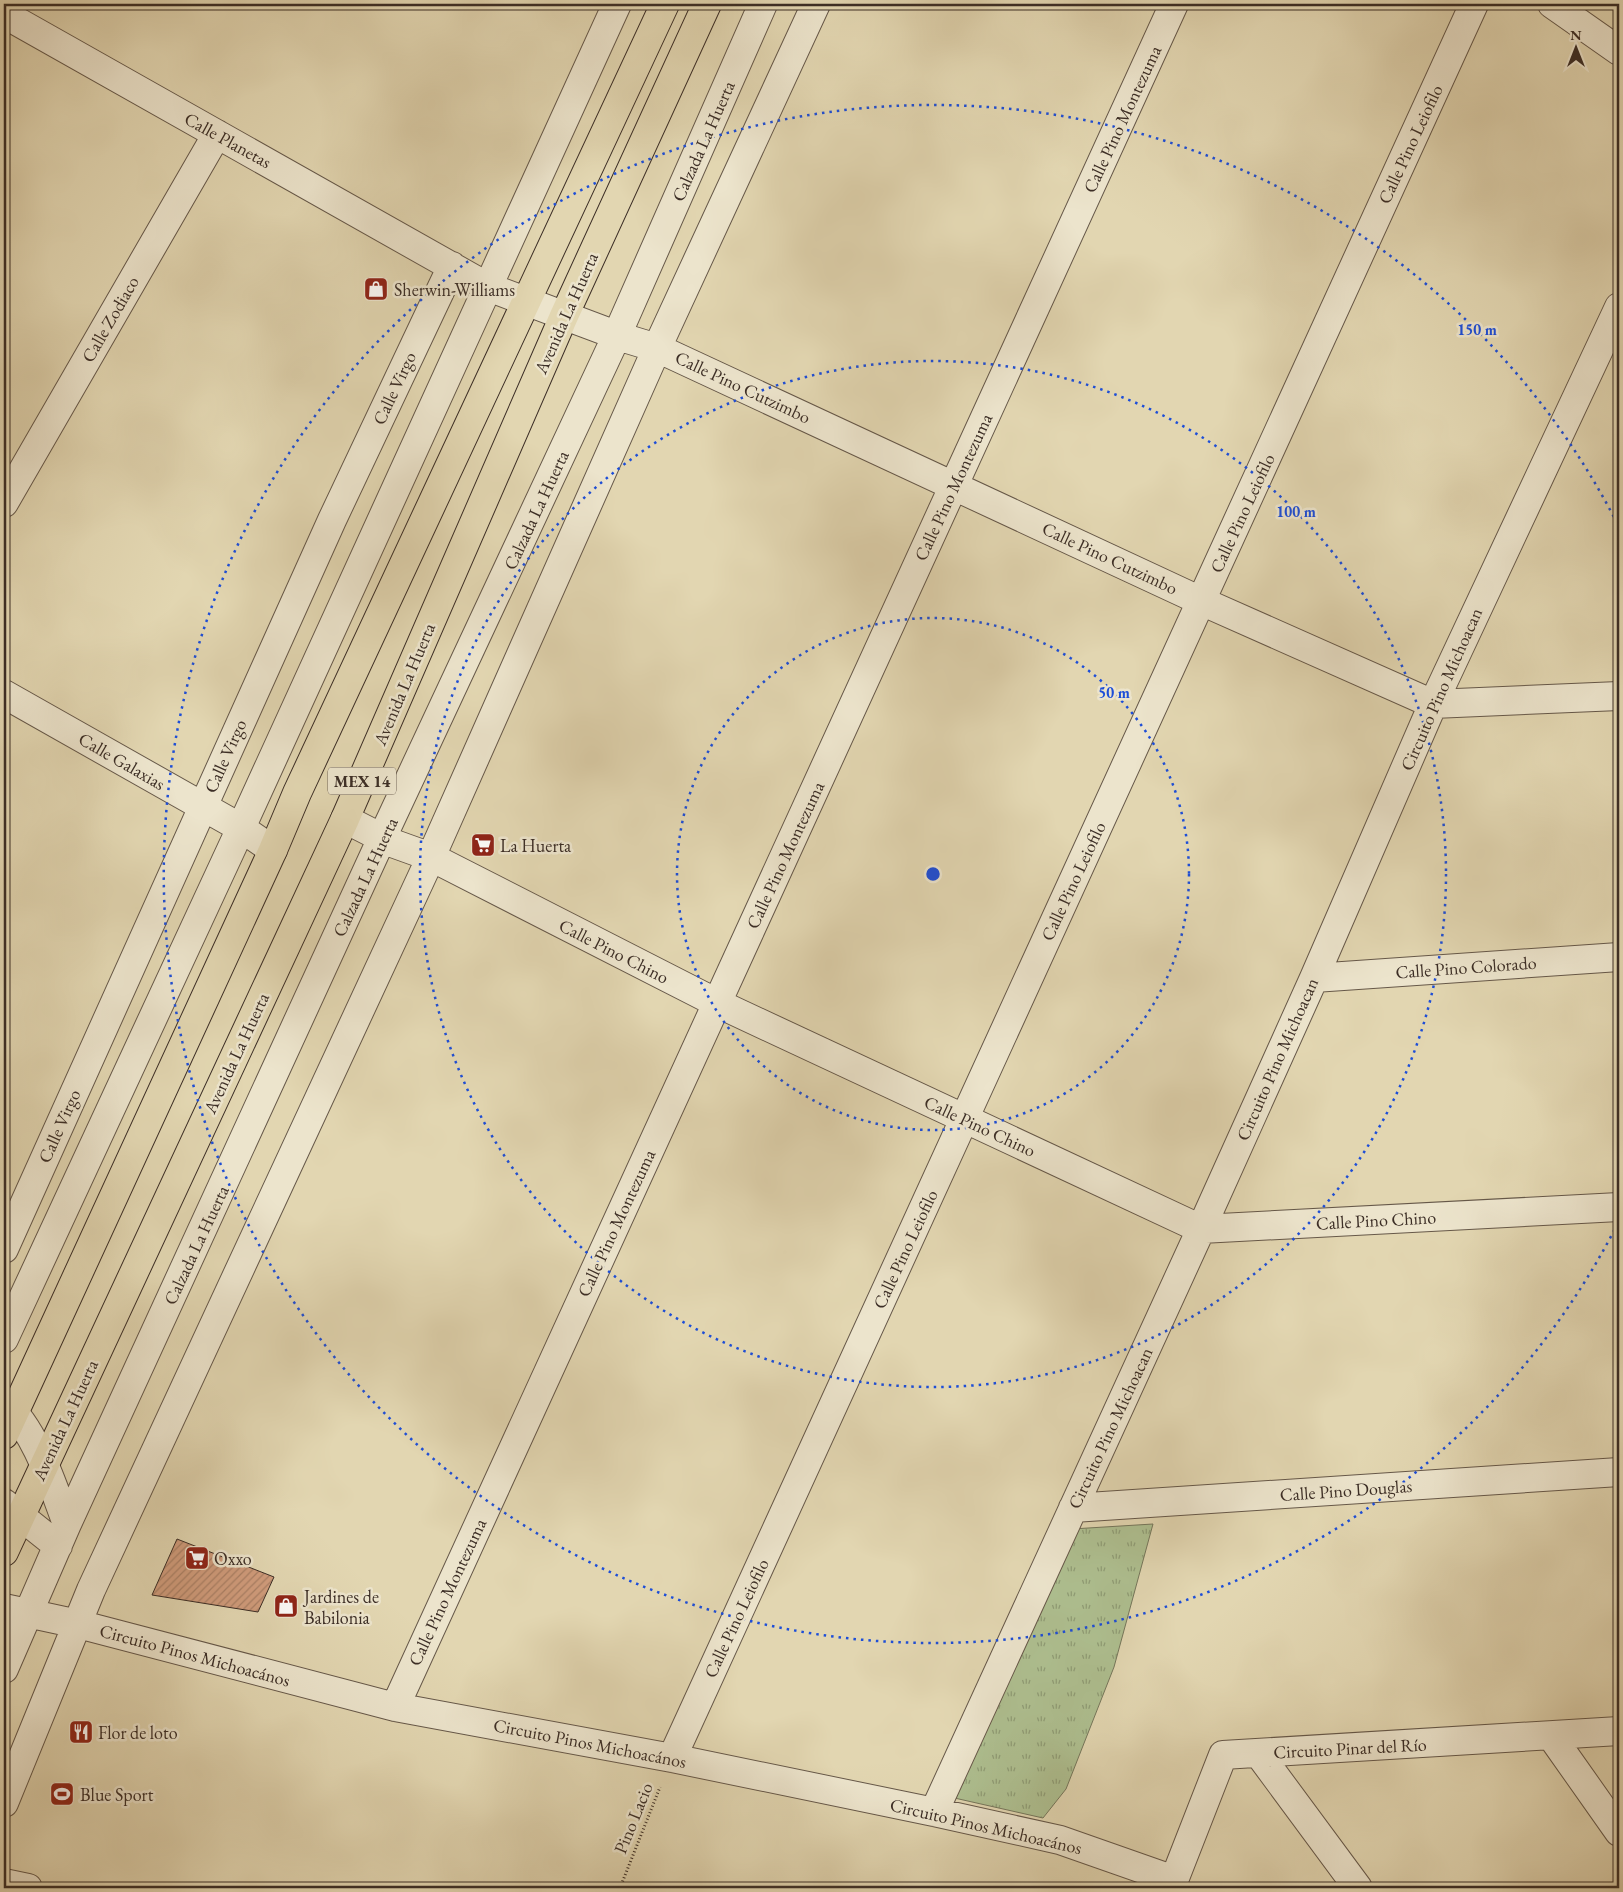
<svg xmlns="http://www.w3.org/2000/svg" width="1623" height="1892" viewBox="0 0 1623 1892" font-family="'EB Garamond',serif">
	<style>
		.park { fill: url(#park-tufts); stroke: #75765b }
		.building { fill: url(#building-hatch); stroke: #3c2e26 }
		.lines { fill: none; stroke-linecap: round; stroke-linejoin: round }
		.minor-casing { stroke: #665849; stroke-width: 30 }
		.major-casing { stroke: #3c2e26; stroke-width: 30 }
		.path { stroke: #3c2e26; stroke-width: 3; stroke-dasharray: 1 2.5; stroke-linecap: butt }
		.minor { stroke: #ece4cc; stroke-width: 28 }
		.major { stroke: #e2d6b1; stroke-width: 28 }
		.ring { fill: none; stroke: #1d4ed8; stroke-width: 2.5; stroke-dasharray: 2.5 5 }
		.labels { text-anchor: middle; dominant-baseline: central; stroke-width: 5; stroke-linejoin: round; paint-order: stroke }
		.shield { fill: #ece4cc; stroke: #716558; stroke-width: 1 }
		.shield-label { font-size: 16px; font-weight: bold; fill: #3c2e26 }
		.street-label { font-size: 18px; fill: #3c2e26; stroke: #ece4cc }
		.poi-label { font-size: 18px; fill: #3c2e26; stroke: #ece4cc; text-anchor: start }
		.centre { fill: #1d4ed8; stroke: #ece4cc; stroke-width: 2.5 }
		.ring-label { font-size: 15px; text-anchor: middle; font-weight: bold; fill: #1d4ed8; stroke: #ece4cc; stroke-width: 5; stroke-linejoin: round; paint-order: stroke }
	</style>
	<defs>
		<pattern id="park-tufts" width="24" height="20" patternUnits="userSpaceOnUse" patternTransform="scale(1.25)"><rect width="24" height="20" fill="#aebf90"/><path d="M3 7l-1-3M5 7V3M7 7l1-3M15 17l-1-3M17 17v-4M19 17l1-3" fill="none" stroke="#8f9c75"/></pattern>
		<pattern id="building-hatch" width="6" height="6" patternUnits="userSpaceOnUse" patternTransform="scale(1.25)"><rect width="6" height="6" fill="#d09c7c"/><path d="M-1 1l2-2M0 6l6-6M5 7l2-2" fill="none" stroke="#aa8065"/></pattern>
	</defs>
	<rect width="100%" height="100%" fill="#e2d6b1"/>
	<filter id="stains"><feTurbulence type="fractalNoise" baseFrequency=".004" numOctaves="4"/><feColorMatrix values="0 0 0 0 .2 0 0 0 0 .09 0 0 0 0 .02 0 0 0 .5 -.17"/></filter>
	<radialGradient id="worn" r=".72"><stop offset=".6" stop-color="#630" stop-opacity="0"/><stop offset="1" stop-color="#630" stop-opacity=".3"/></radialGradient>
	<!-- park -->
	<path class="park" d="M1153 1524 1114 1667 1066 1789 1043 1818 950 1797 1072 1529Z"/>
	<!-- building -->
	<path class="building" d="M177 1539 274 1577 258 1612 152 1595Z"/>
	<g class="lines">
		<defs>
			<path id="minor" d="M1552 4 1619 51
				M4 14 488 287 624 338 657 348 1201 601 1433 704 1619 696
				M4 503 217 134
				M4 694 241 828 273 850
				M345 819 392 843 431 857 717 1003 1201 1229 1619 1207
				M1314 978 1619 957
				M4 1249 332 520 452 266
				M4 1339 241 828 617 4
				M4 1402C36 1431 52 1484 67 1524
				M4 1503 58 1546
				M1073 1508 1619 1472
				M4 1608 78 1624 395 1707 672 1758 934 1812 1060 1840 1174 1880
				M4 1669 67 1524 382 838 617 335 763 4
				M395 1707 1174 4
				M1552 1737 1619 1832
				M1259 1754 1358 1888
				M672 1758 1474 4
				M4 1803 91 1590 431 857 657 348 816 4
				M934 1812 1201 1229 1314 978 1433 704 1619 307
				M4 1883 28 1888
				M1171 1888 1223 1755 1619 1731"/>
			<path id="major" d="M4 1435 273 850 297 793 665 4
				M4 1552 345 819 564 316 707 4"/>
		</defs>
		<!-- minor casing -->
		<use href="#minor" class="minor-casing"/>
		<!-- major casing -->
		<use href="#major" class="major-casing"/>
		<!-- path -->
		<path class="path" d="M620 1888 660 1787"/>
		<!-- minor -->
		<use href="#minor" class="minor"/>
		<!-- major -->
		<use href="#major" class="major"/>
	</g>
	<!-- distance rings -->
	<g class="ring">
		<circle cx="933" cy="874" r="256"/>
		<circle cx="933" cy="874" r="513"/>
		<path d="M1618 1223A769 769 0 1 1 1618 525"/>
	</g>
	<!-- icons -->
	<defs>
		<symbol id="shop-square" viewBox="-11 -11 22 22"><rect x="-9" y="-9" width="18" height="18" rx="4" fill="#8f2418" stroke="#ece4cc"/><path d="M-5-2.5h2.3a2.7 3.5 0 0 1 5.4 0H5L5.5 6h-11ZM-1.5-2.5h3a1.5 2.3 0 0 0-3 0Z" fill="#fff"/></symbol>
		<symbol id="supermarket-square" viewBox="-11 -11 22 22"><rect x="-9" y="-9" width="18" height="18" rx="4" fill="#8f2418" stroke="#ece4cc"/><path d="M-6-5.5h2.5l.6 2H6L4.5 2H-2.5L-4.4-4H-6ZM-1.5 3.2a1.3 1.3 0 1 0 .1 0ZM3 3.2a1.3 1.3 0 1 0 .1 0Z" fill="#fff"/></symbol>
		<symbol id="restaurant-square" viewBox="-11 -11 22 22"><rect x="-9" y="-9" width="18" height="18" rx="4" fill="#8f2418" stroke="#ece4cc"/><path d="M-5-6h1v4h1v-4h1v4h1v-4h1v5L-1.5 .5V6h-2V.5L-5-1ZM5-6V6H3V1.5H1.5Q1.5-4 5-6Z" fill="#fff"/></symbol>
		<symbol id="stadium-square" viewBox="-11 -11 22 22"><rect x="-9" y="-9" width="18" height="18" rx="4" fill="#8f2418" stroke="#ece4cc"/><path d="M0-5a6.5 5 0 1 0 0 10a6.5 5 0 1 0 0-10ZM-3.5-1.8h7v3.6h-7Z" fill="#fff"/></symbol>
	</defs>
	<g fill-rule="evenodd">
		<use href="#shop-square" x="362" y="275" width="28" height="28"/>
		<use href="#supermarket-square" x="469" y="831" width="28" height="28"/>
		<use href="#supermarket-square" x="183" y="1544" width="28" height="28"/>
		<use href="#shop-square" x="272" y="1592" width="28" height="28"/>
		<use href="#restaurant-square" x="67" y="1718" width="28" height="28"/>
		<use href="#stadium-square" x="48" y="1780" width="28" height="28"/>
	</g>
	<g class="labels">
		<!-- shield labels -->
		<rect class="shield" x="328" y="767.5" width="68" height="27" rx="4"/>
		<g class="shield-label">
			<text x="362" y="781">MEX 14</text>
		</g>
		<!-- street labels -->
		<g class="street-label">
			<text transform="translate(1122 119) rotate(-65)">Calle Pino Montezuma</text>
			<text transform="translate(228 140) rotate(29)">Calle Planetas</text>
			<text transform="translate(703 141) rotate(-66)">Calzada La Huerta</text>
			<text transform="translate(1410 144) rotate(-65)">Calle Pino Leiofilo</text>
			<text transform="translate(566 313) rotate(-66)">Avenida La Huerta</text>
			<text transform="translate(110 319) rotate(-60)">Calle Zodiaco</text>
			<text transform="translate(743 387) rotate(25)">Calle Pino Cutzimbo</text>
			<text transform="translate(394 388) rotate(-65)">Calle Virgo</text>
			<text transform="translate(953 487) rotate(-65)">Calle Pino Montezuma</text>
			<text transform="translate(536 510) rotate(-65)">Calzada La Huerta</text>
			<text transform="translate(1242 513) rotate(-65)">Calle Pino Leiofilo</text>
			<text transform="translate(1110 558) rotate(25)">Calle Pino Cutzimbo</text>
			<text transform="translate(404 684) rotate(-67)">Avenida La Huerta</text>
			<text transform="translate(1441 689) rotate(-66)">Circuito Pino Michoacan</text>
			<text transform="translate(225 756) rotate(-66)">Calle Virgo</text>
			<text transform="translate(122 761) rotate(30)">Calle Galaxias</text>
			<text transform="translate(785 855) rotate(-65)">Calle Pino Montezuma</text>
			<text transform="translate(365 877) rotate(-65)">Calzada La Huerta</text>
			<text transform="translate(1073 881) rotate(-65)">Calle Pino Leiofilo</text>
			<text transform="translate(614 951) rotate(27)">Calle Pino Chino</text>
			<text transform="translate(1466 967) rotate(-4)">Calle Pino Colorado</text>
			<text transform="translate(236 1053) rotate(-65)">Avenida La Huerta</text>
			<text transform="translate(1277 1059) rotate(-66)">Circuito Pino Michoacan</text>
			<text transform="translate(59 1126) rotate(-66)">Calle Virgo</text>
			<text transform="translate(980 1126) rotate(25)">Calle Pino Chino</text>
			<text transform="translate(1376 1220) rotate(-3)">Calle Pino Chino</text>
			<text transform="translate(616 1223) rotate(-65)">Calle Pino Montezuma</text>
			<text transform="translate(196 1245) rotate(-65)">Calzada La Huerta</text>
			<text transform="translate(905 1249) rotate(-65)">Calle Pino Leiofilo</text>
			<text transform="translate(65 1420) rotate(-65)">Avenida La Huerta</text>
			<text transform="translate(1110 1428) rotate(-65)">Circuito Pino Michoacan</text>
			<text transform="translate(1346 1490) rotate(-4)">Calle Pino Douglas</text>
			<text transform="translate(447 1592) rotate(-65)">Calle Pino Montezuma</text>
			<text transform="translate(736 1618) rotate(-65)">Calle Pino Leiofilo</text>
			<text transform="translate(195 1655) rotate(15)">Circuito Pinos Michoacános</text>
			<text transform="translate(590 1743) rotate(11)">Circuito Pinos Michoacános</text>
			<text transform="translate(1350 1748) rotate(-3)">Circuito Pinar del Río</text>
			<text transform="translate(633 1818) rotate(-68)">Pino Lacio</text>
			<text transform="translate(986 1826) rotate(13)">Circuito Pinos Michoacános</text>
		</g>
		<!-- poi labels -->
		<g class="poi-label">
			<text x="394" y="289">Sherwin-Williams</text>
			<text x="500" y="845">La Huerta</text>
			<text x="214" y="1558">Oxxo</text>
			<text x="304" y="1596">Jardines de<tspan x="304" dy="21">Babilonia</tspan></text>
			<text x="98" y="1732">Flor de loto</text>
			<text x="80" y="1794">Blue Sport</text>
		</g>
	</g>
	<circle cx="933" cy="874" r="8" class="centre"/>
	<g class="ring-label">
		<text x="1477" y="335">150 m</text>
		<text x="1296" y="517">100 m</text>
		<text x="1114" y="698">50 m</text>
	</g>
	<!-- margin -->
	<rect width="1623" height="1892" fill="none" stroke="#e2d6b1" stroke-width="20"/>
	<rect x="5" y="5" width="1613" height="1882" fill="none" stroke="#3c2e26" stroke-width="2.5"/>
	<rect x="10" y="10" width="1603" height="1872" fill="none" stroke="#3c2e26"/>
	<!-- north arrow -->
	<g transform="translate(1576 48)" stroke="#ece4cc" stroke-width="4" paint-order="stroke">
	<path d="M0-4L9 19L0 12L-9 19Z" fill="#3c2e26"/>
	<text y="-8" font-size="14" font-weight="bold" text-anchor="middle" fill="#3c2e26">N</text>
	</g>
	<rect width="100%" height="100%" filter="url(#stains)"/>
	<rect width="100%" height="100%" fill="url(#worn)"/>
</svg>
